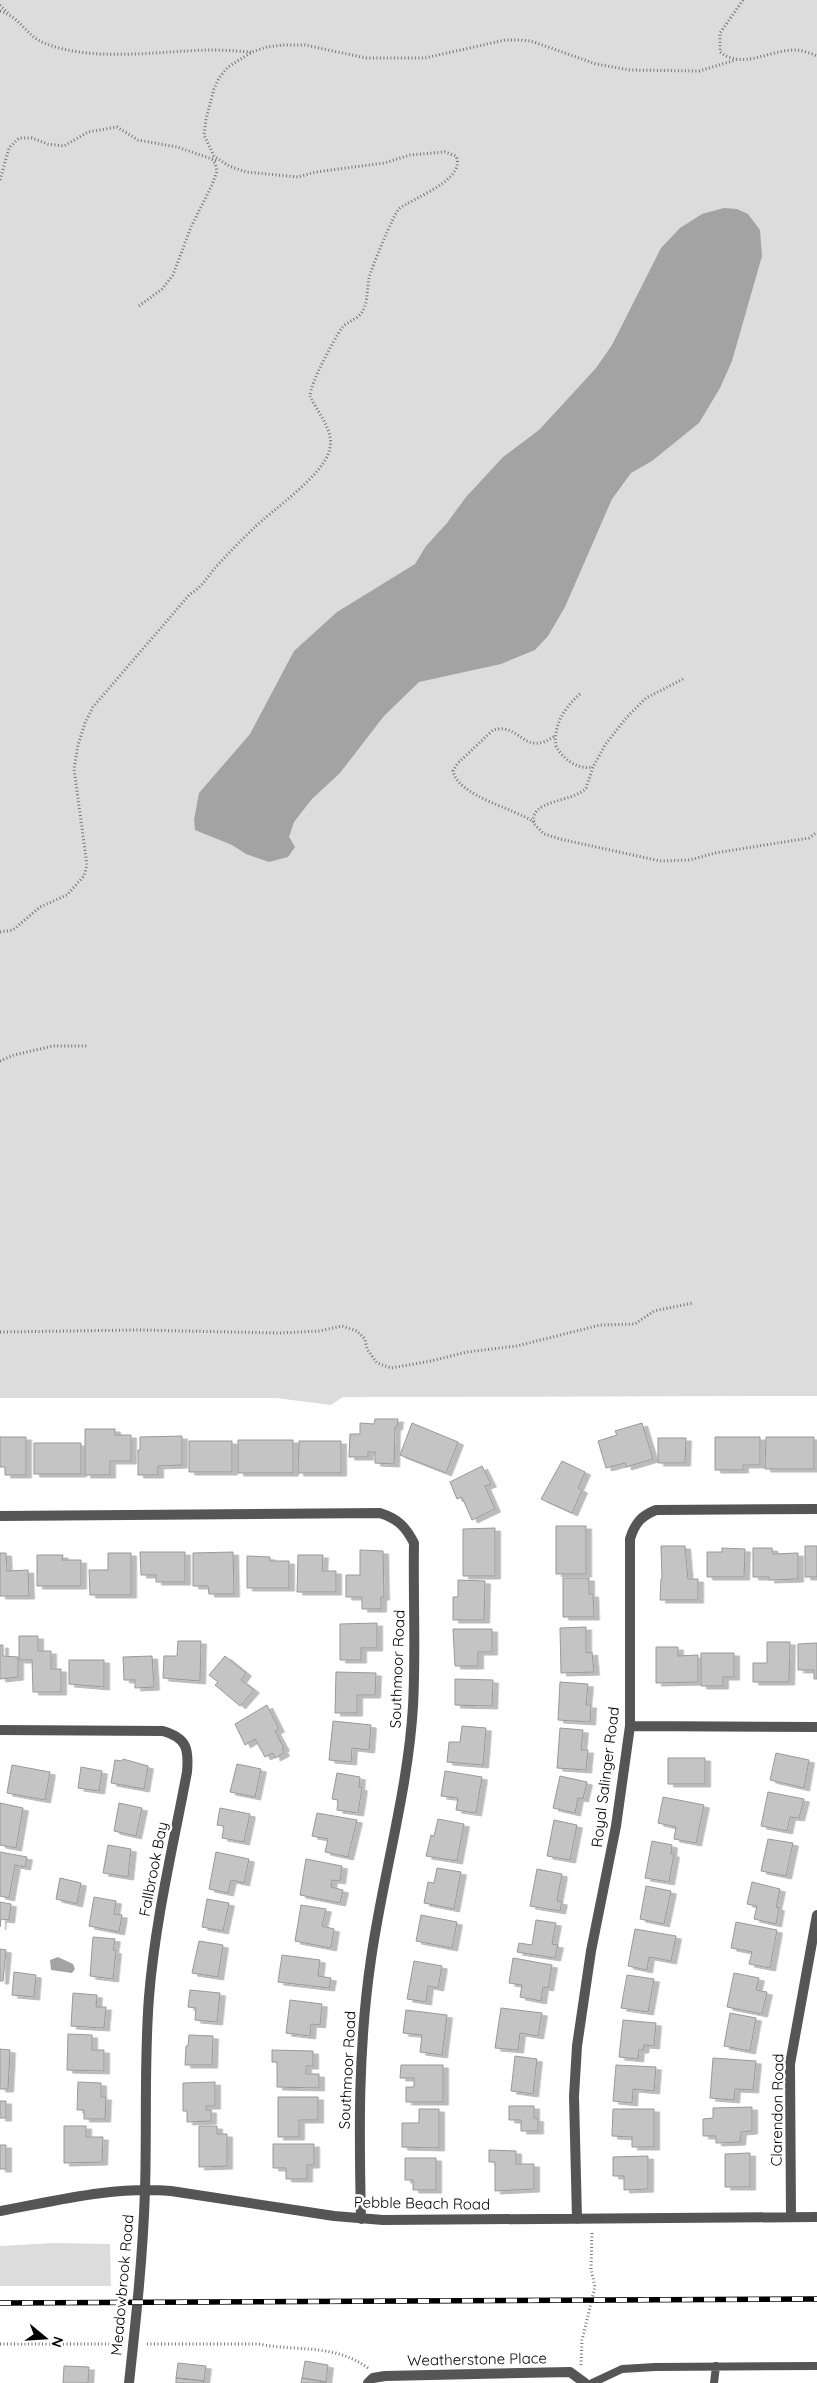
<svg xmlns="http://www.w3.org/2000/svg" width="817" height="2383" viewBox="0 0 817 2383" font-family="Quicksand,sans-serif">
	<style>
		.green { fill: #dcdcdc }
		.water { fill: #a3a3a3 }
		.building { fill: #c4c4c4; stroke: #999; filter: url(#shadow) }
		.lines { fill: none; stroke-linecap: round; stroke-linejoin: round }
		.path { stroke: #777; stroke-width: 3; stroke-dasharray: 1 2.5; stroke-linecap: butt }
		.service { stroke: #555; stroke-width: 8 }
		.minor { stroke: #555; stroke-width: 10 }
		.rail-casing { stroke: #000; stroke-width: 5.5 }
		.rail { stroke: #fff; stroke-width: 4; stroke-dasharray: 11; stroke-linecap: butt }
		.labels { text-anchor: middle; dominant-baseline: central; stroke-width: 5; stroke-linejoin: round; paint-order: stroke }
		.street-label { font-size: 15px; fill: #000; stroke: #fff }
	</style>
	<defs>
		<filter id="shadow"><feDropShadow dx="5.5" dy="3" stdDeviation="0" flood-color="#0004"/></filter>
	</defs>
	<rect width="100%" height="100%" fill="#fff"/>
	<!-- green -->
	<path class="green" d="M0 0H817V1396L343 1397 331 1405 276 1398H0Z
		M54 2243 110 2244 111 2286H0V2246Z"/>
	<!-- water -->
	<path class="water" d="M724 208 737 209 748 214 760 230 762 256 732 361 720 388 699 423 652 461 631 473 612 499 565 607 548 636 535 650 501 664 419 682 384 716 340 773 312 799 294 822 289 837 295 847 288 857 269 862 246 854 232 845 195 830 194 820 199 793 250 734 294 651 337 612 415 564 426 546 447 523 466 497 503 457 539 430 596 368 612 345 661 248 680 228 702 214Z
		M58 1957 73 1964 75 1969 72 1973 51 1970 50 1960Z"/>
	<!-- building -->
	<path class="building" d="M375 1419H398L397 1427H395L394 1464 375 1463V1452H368V1457H349L350 1434H360V1423L374 1424Z
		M412 1423 458 1442 446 1473 400 1455Z
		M642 1423 653 1459 626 1467 625 1463 606 1468 598 1441 617 1435 615 1431Z
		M85 1429H115V1435H131V1461H110V1475H85Z
		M182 1436V1465L158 1466V1475H138V1450H140V1437Z
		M0 1437H26V1475H5V1467H0Z
		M715 1437H760V1465H743V1470H715Z
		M766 1437H814V1469H765Z
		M658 1438H686L685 1463H658Z
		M238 1440H293V1473H238Z
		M189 1441H232V1472H189Z
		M299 1441H341V1473H298Z
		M34 1443H81V1474H34Z
		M562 1461 585 1472 578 1488 582 1490 572 1513 541 1499Z
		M482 1466 491 1484 485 1486 495 1509 472 1520 462 1497 457 1499 450 1482Z
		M556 1526H586V1574H556Z
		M495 1528V1576H463V1529Z
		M661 1546H685L688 1579H698V1600H660L661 1579H662Z
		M805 1546H817V1577H805Z
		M722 1548 745 1549 744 1577H707V1552H722Z
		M753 1548H772L773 1554 798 1553V1579L769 1580V1577H753Z
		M360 1550 383 1551 384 1597H381V1609H362V1597H346V1575H360Z
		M140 1552H185V1582H156V1575H141Z
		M233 1552 234 1594H209L208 1586H193V1553Z
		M0 1553H6L7 1571 28 1570 29 1596H0Z
		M108 1553H131V1595H90L89 1570H108Z
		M37 1555H63L62 1560H81V1586H37Z
		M298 1555H323L322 1571H336V1592H297Z
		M247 1556 270 1557V1561H289V1588H247Z
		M563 1578H589V1594H593L594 1617H563Z
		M458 1580 485 1581 484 1620H453V1597H458Z
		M377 1623V1648H361V1660H340V1624Z
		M586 1627V1653L592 1652 594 1672 561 1673 560 1628Z
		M453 1629H492V1652H478V1666H455Z
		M19 1636H38V1651H51V1669H61V1692H33L32 1660H19Z
		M178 1641H201L200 1681 163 1678 164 1656H177Z
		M767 1642H790L789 1682H753V1663H767Z
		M817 1643V1679H814V1670H798V1644Z
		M0 1645H3V1656L18 1657V1677L0 1679Z
		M656 1647H678V1656L698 1655V1682L656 1683Z
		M701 1653H734V1677H723V1686H701Z
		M152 1656 154 1687 135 1688V1680H124L123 1657Z
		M225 1656 246 1673 241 1680 254 1690 240 1706 215 1685 218 1682 209 1675Z
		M69 1660H104V1687L69 1684Z
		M336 1672 376 1673 375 1695H357V1713H335Z
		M455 1679 493 1680 492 1706 455 1705Z
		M560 1682 588 1684 586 1705H591L590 1722 558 1720Z
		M267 1705 279 1729 275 1731 284 1748 282 1749 284 1753 275 1758 273 1753 265 1757 255 1739 245 1745 235 1724Z
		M333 1721 371 1725 369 1750 352 1748 351 1762 329 1760Z
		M462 1726 486 1728 483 1765 447 1762 449 1742H460Z
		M560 1728 583 1730 581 1750H588L586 1770 557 1768Z
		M776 1753 809 1760 804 1788 770 1780Z
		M668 1758H705V1784H668Z
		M123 1759 148 1766 144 1789 111 1783 115 1760 122 1761Z
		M237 1764 261 1769 255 1797 230 1792Z
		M12 1765 50 1772 45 1800 7 1793Z
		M81 1767 102 1771 99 1791 78 1788Z
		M445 1771 482 1777 476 1813 456 1810 458 1798 441 1796Z
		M337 1773 360 1777 359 1787 362 1788 358 1813 337 1810 338 1800 332 1799Z
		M560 1776 587 1782 583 1799 578 1798 575 1813 553 1808Z
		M768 1792 804 1799 799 1818 790 1817 787 1831 761 1826Z
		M663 1797 704 1805 696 1843 674 1839 676 1827 658 1823Z
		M0 1803 23 1808 16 1848 0 1845Z
		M119 1803 142 1808 136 1836 114 1831Z
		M220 1808 250 1814 244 1842 222 1838 224 1826 217 1825Z
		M317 1813 357 1820 348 1857 325 1852 328 1839 312 1836Z
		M438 1819 464 1824 457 1861 426 1856 431 1835 434 1836Z
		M554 1820 577 1825 570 1860 547 1856Z
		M768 1839 793 1843 786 1876 761 1871Z
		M652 1841 672 1845 671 1854H674L669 1882 645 1878Z
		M108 1845 131 1849 128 1877 103 1873Z
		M0 1852 27 1857 25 1867 15 1865 9 1898 0 1896Z
		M216 1852 249 1859 244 1883 231 1880 228 1893 209 1889Z
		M306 1859 342 1866 340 1881 332 1880 331 1887 343 1890 340 1903 300 1895Z
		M437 1868 461 1872 454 1909 424 1903 428 1882 434 1883Z
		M537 1869 562 1874 557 1901 562 1902 560 1911 530 1906Z
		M60 1878 81 1883 77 1904 56 1899Z
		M752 1882 780 1889 776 1907 779 1908 776 1924 754 1919 757 1906 747 1904Z
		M646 1886 671 1891 664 1924 640 1919Z
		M94 1897 116 1901 114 1914 122 1915 119 1932 89 1926Z
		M207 1899 229 1903 223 1931 202 1927Z
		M0 1902 11 1904 9 1920 1 1919 0 1927Z
		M301 1905 326 1909 322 1926 334 1929 331 1948 295 1941Z
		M421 1915 457 1922 452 1948 416 1941Z
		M536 1920 556 1923 552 1944 558 1945 555 1958 517 1952 519 1943 532 1945Z
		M736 1922 777 1930 770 1968 749 1964 752 1952 731 1948Z
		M635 1929 676 1936 671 1961 649 1957 647 1970 628 1966Z
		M93 1937 115 1939 113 1950 116 1951 113 1979 90 1976Z
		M199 1941 223 1945 218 1977 192 1973Z
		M0 1949 6 1950 3 1981H0Z
		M282 1955 320 1960 318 1976 331 1978 329 1988 278 1982Z
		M513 1958 552 1965 548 1988 543 1987 541 2001 520 1997 522 1985 509 1983Z
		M414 1961 442 1966 438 1988 428 1986 426 2002 407 1999Z
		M14 1972 36 1975 34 1997 12 1995Z
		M734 1973 759 1978 756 1990 767 1992 762 2014 727 2007Z
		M627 1975 654 1979 648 2012 621 2008Z
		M190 1990 220 1993 217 2022 195 2020 196 2008 188 2007Z
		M73 1993 97 1995 96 2007H106L104 2028 71 2026Z
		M290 2000 322 2004 320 2025 311 2024 310 2036 286 2033Z
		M501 2008 542 2013 538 2036 520 2033 518 2050 495 2048Z
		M406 2010 447 2015 442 2055 420 2052 422 2035 403 2033Z
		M730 2013 756 2018 750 2051 724 2046Z
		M623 2020 656 2023 654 2046 644 2045 643 2050H639L638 2059 619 2057Z
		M68 2034 92 2035V2050H104V2071L67 2070Z
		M189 2035 213 2036 212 2065H185L186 2046H188Z
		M0 2049 10 2050 8 2089H0Z
		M272 2050 313 2051V2066H306V2074H319V2088L277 2087V2062H272Z
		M515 2056 537 2059 533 2094 511 2091Z
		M713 2058 756 2061 753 2090 735 2089 734 2100 710 2098Z
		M401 2065H443V2102H406V2087H414V2078H400Z
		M616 2065 656 2067 654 2091 633 2089 632 2103 613 2101Z
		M78 2082 101 2083V2097H106L105 2119H84V2110H77Z
		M215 2082V2106H206V2110H211V2121L187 2122V2111H183V2083Z
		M278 2097H318V2120H299V2137H278Z
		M0 2101H6V2118H0Z
		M509 2106H534V2118L538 2119V2131H521V2120H509Z
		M752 2107V2131L741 2132 740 2142 716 2143V2136H703V2119L713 2118V2108Z
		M419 2109H439V2148L402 2147V2123H419Z
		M613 2109H654V2147H632V2137L612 2136Z
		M64 2126H86V2137H103L102 2162 64 2163Z
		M199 2126H217V2134H227V2166L199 2167Z
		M273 2144H314V2165H307V2179H286V2168H273Z
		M0 2145H6V2169H0Z
		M489 2150 516 2151V2164H534V2189L495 2191V2162H489Z
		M750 2153V2187H725V2154Z
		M648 2156V2189L624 2190V2176H613V2157Z
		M405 2158H436V2190H413V2180H405Z
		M305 2361 328 2365 326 2382 302 2378Z
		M178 2363 206 2366 204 2381 176 2378Z
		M64 2366 89 2367 88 2383H63Z
		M176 2378 204 2381V2383H176Z
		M302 2378 326 2382V2383H301Z"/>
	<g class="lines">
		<!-- path -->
		<path class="path" d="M743 0 720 33V52C744 70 768 50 795 50 802 50 810 53 817 56
			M0 5 8 13
			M0 11C20 17 26 35 42 42 89 63 159 51 209 50 223 50 237 51 251 52
			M0 180 9 148 19 138H32L48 144 64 146 88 132 117 127 138 140 177 147 218 161
			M139 306 162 289 173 275 191 227 212 185 217 171 215 163 212 160
			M683 679 646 698 627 717 605 745 593 767 586 788C573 803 528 799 534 824L544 834 560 839 660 861 690 860 715 853 809 838 817 832
			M580 694C565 707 553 725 556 746 563 759 577 770 593 767
			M534 822C513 808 458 796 453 771L458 763 493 730C521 722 523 758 555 736
			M0 932 13 930 40 907 67 895 84 876 87 865 74 769 78 745 85 723 93 707 190 594C201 588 207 578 214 569 226 556 241 540 254 528 273 509 325 475 330 448 334 430 317 412 310 396 310 384 334 339 342 328 349 319 360 320 364 308 368 299 367 288 369 278 371 269 394 213 399 209 412 198 467 180 456 156L445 152 410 155 384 163 316 172 298 177 246 172 229 166 214 156 204 135 206 119 214 89 219 78 228 67 252 52 267 47 283 45H305L366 58H425L505 40H519L531 41 596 64 630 70 699 71 736 60
			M0 1061 14 1055 53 1046H87
			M0 1332 138 1330 279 1333 319 1331 342 1326 357 1331 365 1339 367 1349 377 1363 391 1368 431 1361 467 1352 517 1346 600 1325 635 1324 654 1311 693 1303
			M0 2344H120
			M147 2344H259C298 2352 333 2343 368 2368
			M581 2365 582 2340 595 2287 591 2269 592 2231"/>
		<!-- service -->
		<path class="service" d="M592 2383 622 2369 655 2367 817 2366
			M714 2383 716 2366"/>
		<!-- minor -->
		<path class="minor" d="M0 1516 380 1513C398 1519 405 1526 414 1543 413 1597 416 1652 413 1706 408 1791 383 1875 371 1959 358 2047 359 2131 361 2219
			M630 1726 817 1727
			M0 1730 163 1731C187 1738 189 1749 187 1772 173 1847 155 1921 149 1997 144 2061 147 2126 145 2190 143 2255 136 2319 129 2383
			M0 2211C55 2201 114 2186 171 2191L334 2216 383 2220 817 2217
			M791 2217 790 2064 817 1915
			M577 2219 574 2096 577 2046 591 1951 616 1826 630 1726V1539C635 1523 641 1516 656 1510L817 1509
			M368 2383 373 2378 385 2376 570 2372 585 2383"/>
		<defs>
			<path id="rail" d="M0 2303 817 2299"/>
		</defs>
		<!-- rail casing -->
		<use href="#rail" class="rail-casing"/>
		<!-- rail -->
		<use href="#rail" class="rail"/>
	</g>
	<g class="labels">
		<!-- street labels -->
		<g class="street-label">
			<text transform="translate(397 1669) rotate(-88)">Southmoor Road</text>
			<text transform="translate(605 1777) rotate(-83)">Royal Salinger Road</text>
			<text transform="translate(153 1869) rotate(-79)">Fallbrook Bay</text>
			<text transform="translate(347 2070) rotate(-87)">Southmoor Road</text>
			<text transform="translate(777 2110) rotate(-89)">Clarendon Road</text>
			<text transform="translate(422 2203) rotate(1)">Pebble Beach Road</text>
			<text transform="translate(122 2285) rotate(-85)">Meadowbrook Road</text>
			<text transform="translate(477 2359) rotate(-1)">Weatherstone Place</text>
		</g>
	</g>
	<!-- north arrow -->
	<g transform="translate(45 2338) rotate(108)" stroke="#ffffff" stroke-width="4" paint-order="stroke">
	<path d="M0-4L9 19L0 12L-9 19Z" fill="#000000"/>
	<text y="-8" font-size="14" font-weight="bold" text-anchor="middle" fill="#000000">N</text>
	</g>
</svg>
